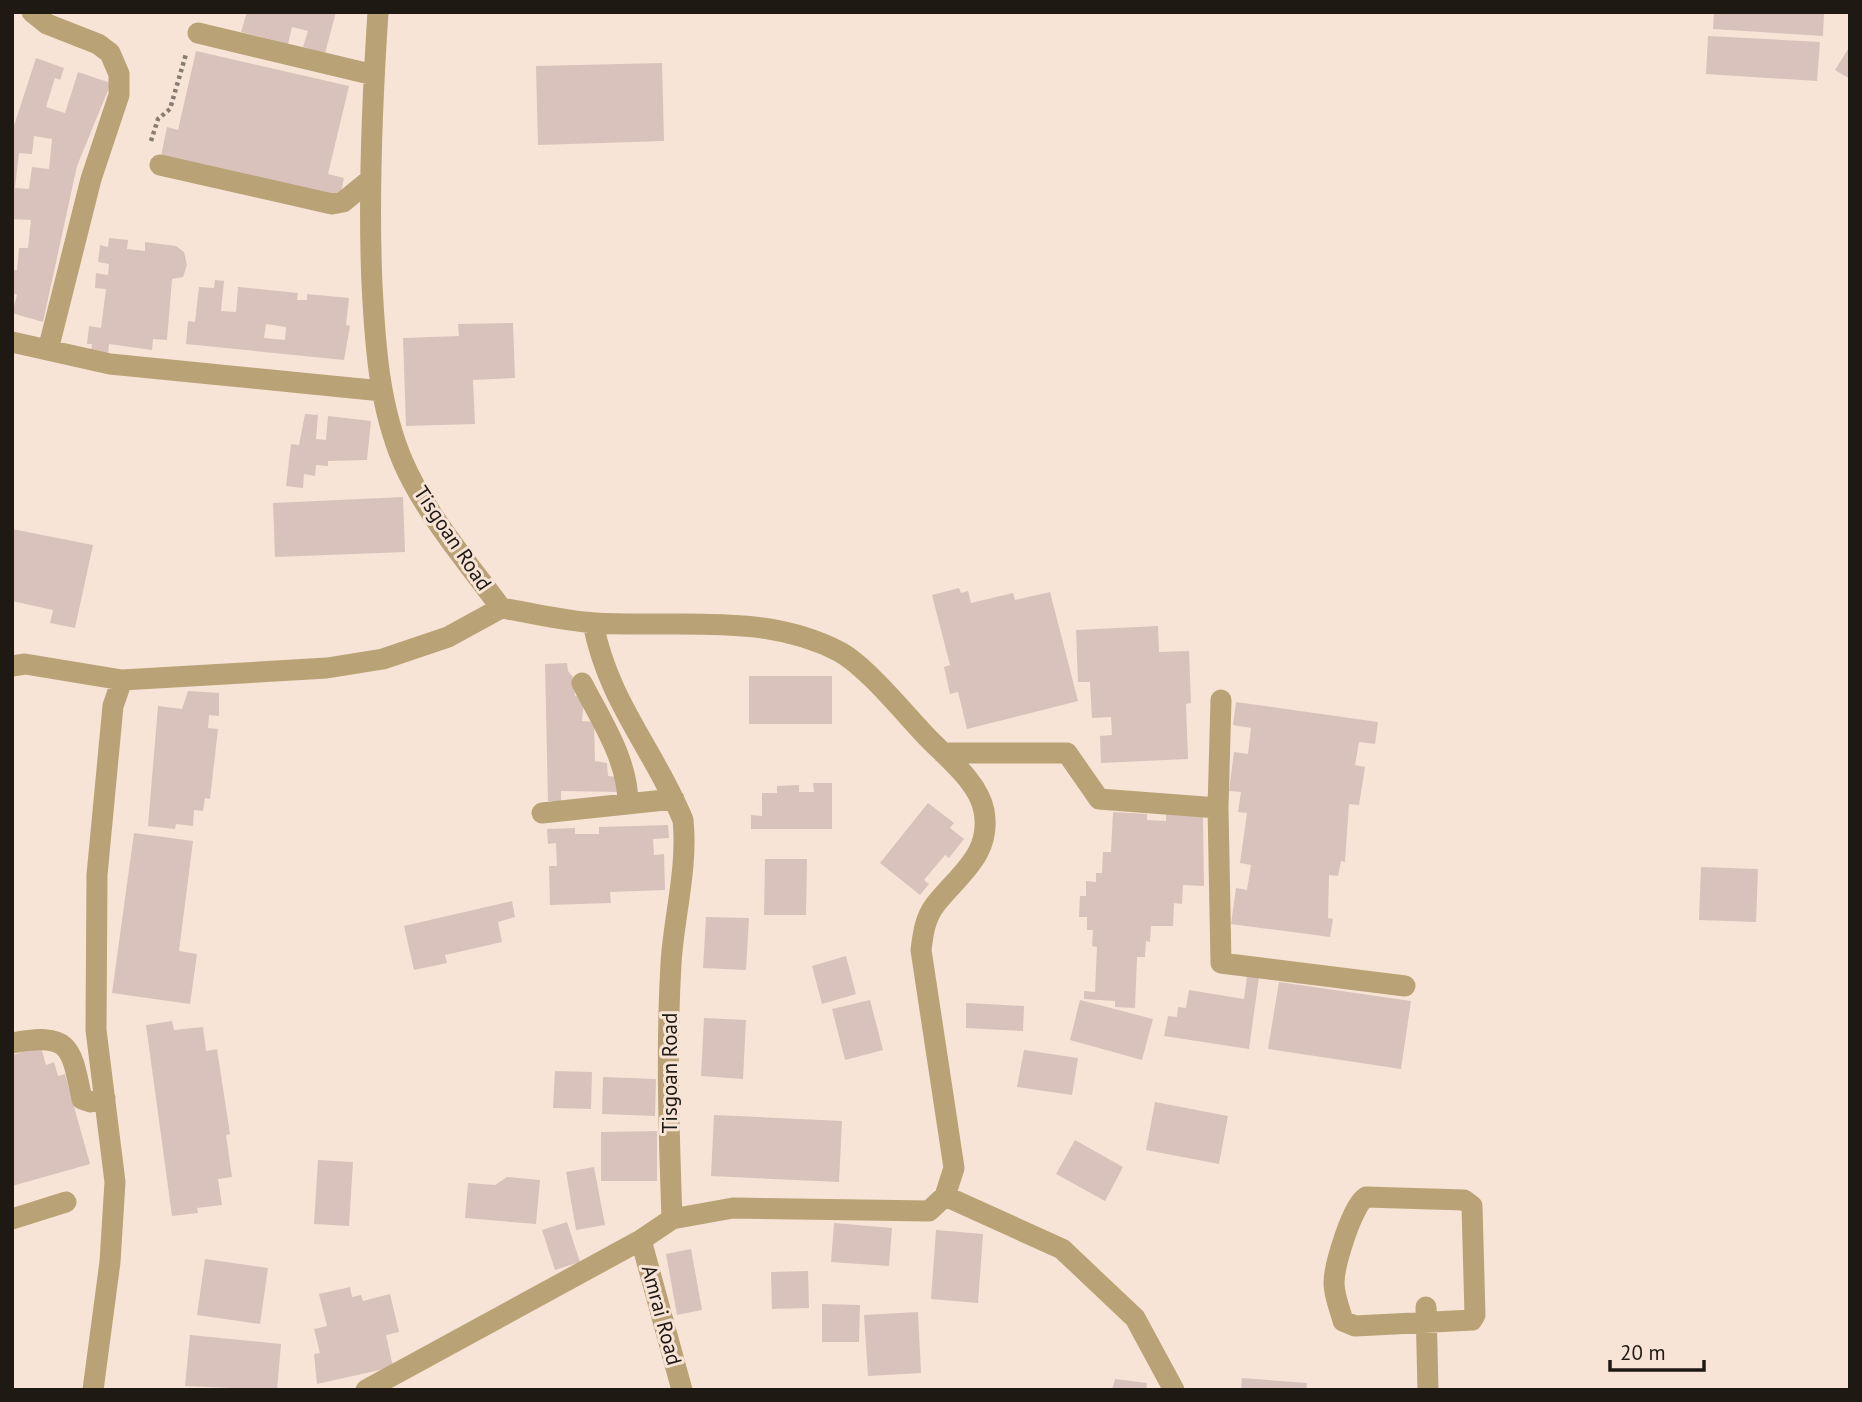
<svg xmlns="http://www.w3.org/2000/svg" width="1862" height="1402" viewBox="0 0 1862 1402" font-family="'PT Sans',sans-serif">
	<style>
		.building { fill: #d9c2bc; fill-rule: evenodd }
		.lines { fill: none; stroke-linecap: round; stroke-linejoin: round }
		.path { stroke: #877b72; stroke-width: 4.5; stroke-dasharray: 3.5 3.5; stroke-linecap: butt }
		.minor { stroke: #b9a275; stroke-width: 21 }
		.labels { text-anchor: middle; dominant-baseline: central; stroke-width: 6; stroke-linejoin: round; paint-order: stroke }
		.street-label { font-size: 21px; fill: #1f1914; stroke: #f7e4d6 }
	</style>
	<rect width="100%" height="100%" fill="#f7e4d6"/>
	<!-- building -->
	<path class="building" d="M247 12H336L325 53 303 47 308 31 292 27 288 44 241 32Z
		M1714 12H1824L1823 36 1713 29Z
		M1708 36 1820 42 1817 81 1706 74Z
		M1850 46V79L1835 70Z
		M196 51 349 86 328 174 344 178 339 201 160 161 167 127 178 130Z
		M36 58 64 68 60 80 55 78 46 107 65 113 78 72 111 83 77 166 43 322 12 313 17 295 12 293V270H17L19 248H28L31 220 12 219V132ZM34 136 52 139 49 169 32 167 29 189 15 188 19 153 32 154Z
		M662 63 664 141 538 145 536 66Z
		M109 238 128 240 127 249 145 251V242L176 246 184 252 187 265 183 277 172 279 167 340 153 339 152 350 109 344 108 355 91 352 92 344H87L89 326 101 328 106 289 95 288 96 273 108 275 109 264 98 262 100 245 108 247Z
		M215 280 224 281 221 311 236 312 238 287 298 293 297 300H307V294L349 298 346 325 350 326 344 360 186 344 188 321 195 322 199 287 214 288ZM266 324 286 327 285 340 264 338Z
		M513 323 515 378 473 380 475 424 406 426 403 338 459 336 458 324Z
		M305 414 318 415 316 439 326 440 328 416 371 421 367 460 328 461V466L316 465 315 476 304 474 303 488 286 486 291 444 299 445Z
		M403 497 405 552 275 557 273 503Z
		M12 529 93 545 75 628 50 623 53 610 12 601Z
		M959 588 961 593 968 591 971 603 1013 593 1015 600 1050 592 1078 701 967 729 958 692 950 694 944 667 950 665 932 595Z
		M1158 626 1159 652 1189 651 1191 703 1186 704 1188 759 1101 763 1100 736 1112 735 1111 717 1092 718 1090 682H1078L1076 630Z
		M567 663 568 671 573 677 575 696 584 697 582 721 594 722 595 761 607 763 608 776 617 777 619 792 561 791V801H548L545 664Z
		M749 676H832V724H749Z
		M188 691 219 693V716L209 715 208 728 218 729 210 799 205 798 203 811 194 810 193 826 176 824 175 829 148 826 158 706 182 709Z
		M1236 702 1378 722 1375 744 1359 742 1355 765 1365 767 1359 805 1349 804 1345 862 1341 861 1338 876 1329 875 1328 918 1333 919 1330 937 1231 924 1236 888 1247 890 1251 865 1240 863 1247 813 1238 812 1241 792 1229 791 1234 752 1248 754 1251 728 1233 725Z
		M813 783H832V829H751V815L762 816V793H777V786L799 785V792H814Z
		M928 803 954 823 950 828 964 839 949 858 945 855 924 880 929 884 920 895 880 863Z
		M1166 811 1203 813 1204 886 1183 885 1182 904 1174 903 1173 926H1151L1150 942 1146 941 1145 957H1137L1135 1008 1115 1007V1001L1084 999V991L1095 992 1097 947 1092 946 1093 930H1087V917H1079L1080 896H1086V881L1096 882V873H1102L1103 852H1111L1113 812 1147 814V820L1166 821Z
		M668 825 669 838 653 839 654 855 664 854 665 890 610 892 611 903 550 905 549 866H557L556 843 548 844 547 829 575 828V834H599V827Z
		M134 833 193 841 179 951 197 954 190 1004 112 993Z
		M765 859H807L806 915H764Z
		M1701 867 1758 869 1756 922 1699 920Z
		M512 901 515 917 498 922 502 942 445 955 447 963 414 970 404 926Z
		M706 917 749 918 746 970 703 968Z
		M846 956 856 994 822 1004 812 966Z
		M1247 976 1259 977 1249 1049 1164 1036 1168 1016 1177 1017 1178 1007 1186 1008 1189 990 1244 999Z
		M1279 982 1411 1001 1401 1069 1268 1049Z
		M870 1000 883 1050 845 1060 832 1009Z
		M1080 1000 1153 1019 1142 1060 1070 1040Z
		M966 1003 1024 1006 1023 1031 966 1028Z
		M704 1018 746 1020 743 1079 701 1076Z
		M172 1021 174 1030 203 1027 206 1051 217 1049 230 1134 226 1135 232 1177 218 1179 222 1205 197 1208 198 1213 172 1216 146 1025Z
		M41 1047 46 1065 54 1062 58 1076 65 1074 90 1164 12 1186V1055Z
		M1024 1050 1078 1058 1072 1095 1017 1087Z
		M555 1071 592 1072 591 1109 553 1108Z
		M603 1077 656 1079 655 1116 602 1114Z
		M1155 1102 1228 1116 1219 1164 1146 1150Z
		M714 1115 842 1121 839 1182 711 1176Z
		M657 1131V1181H601V1132Z
		M1075 1140 1123 1167 1105 1201 1056 1174Z
		M318 1160 353 1162 349 1226 314 1224Z
		M594 1167 605 1225 576 1230 566 1172Z
		M507 1177 540 1180 536 1224 465 1218 468 1183 495 1185Z
		M567 1222 580 1262 555 1270 542 1230Z
		M834 1223 892 1228 889 1266 831 1262Z
		M936 1230 983 1234 978 1303 931 1299Z
		M691 1249 702 1310 677 1315 666 1254Z
		M205 1259 268 1268 260 1324 197 1315Z
		M808 1271 809 1308 772 1309 771 1272Z
		M350 1287 352 1297 361 1295 363 1301 390 1294 399 1332 386 1335 393 1367 317 1384 314 1354 320 1353 314 1329 327 1326 319 1294Z
		M822 1304 860 1305 859 1342H822Z
		M918 1312 921 1373 868 1376 864 1315Z
		M190 1335 281 1344 277 1390 185 1386Z
		M1242 1378 1307 1383 1306 1390H1241Z
		M1115 1379 1147 1383 1146 1390H1112Z"/>
	<g class="lines">
		<!-- path -->
		<path class="path" d="M151 141 158 119 170 109 186 54"/>
		<!-- minor -->
		<path class="minor" d="M32 12 47 24 98 44 110 53 119 74V95L91 179 48 350
			M198 33 374 75
			M160 165 332 204 343 202 370 180
			M12 342 110 364 382 391
			M593 623C608 702 654 749 683 820 688 867 674 916 671 963 666 1049 669 1133 672 1219
			M12 666 25 664 122 680 327 668 383 659 448 637 501 608
			M582 683C602 722 628 760 628 804
			M943 753H1067L1099 799 1218 808 1221 963 1405 986
			M1218 808 1221 700
			M542 813 674 799
			M12 1043C71 1032 71 1047 82 1099L91 1102 105 1098
			M945 1196 1062 1249 1135 1318 1174 1390
			M1366 1197 1464 1200 1472 1206 1475 1315 1472 1320 1355 1326 1343 1321C1340 1309 1334 1296 1334 1283 1334 1266 1352 1205 1366 1197Z
			M12 1219 66 1202
			M641 1240 682 1390
			M1426 1307 1428 1390
			M93 1390 110 1262 115 1182 96 1030 97 875 113 706 122 680
			M366 1390 641 1240 672 1219 733 1208 929 1211 945 1196 954 1168 921 950C923 934 925 918 935 905 958 875 992 855 984 811 979 782 946 757 927 737 904 713 867 667 840 652 764 612 677 628 595 623 564 621 532 613 501 608 468 563 425 513 403 462 379 406 375 344 372 284 368 193 372 103 378 12"/>
	</g>
	<g class="labels">
		<!-- street labels -->
		<g class="street-label">
			<text transform="translate(453 538) rotate(56)">Tisgoan Road</text>
			<text transform="translate(669 1073) rotate(-90)">Tisgoan Road</text>
			<text transform="translate(662 1315) rotate(75)">Amrai Road</text>
		</g>
	</g>
	<!-- border -->
	<rect width="1862" height="1402" fill="none" stroke="#1f1914" stroke-width="28"/>
	<!-- scale -->
	<path d="M1610 1360v10h94v-10" fill="none" stroke="#1f1914" stroke-width="3.5"/>
	<text x="1620" y="1360" font-size="21" fill="#1f1914" stroke="#f7e4d6" stroke-width="5" paint-order="stroke">20 m</text>
</svg>
